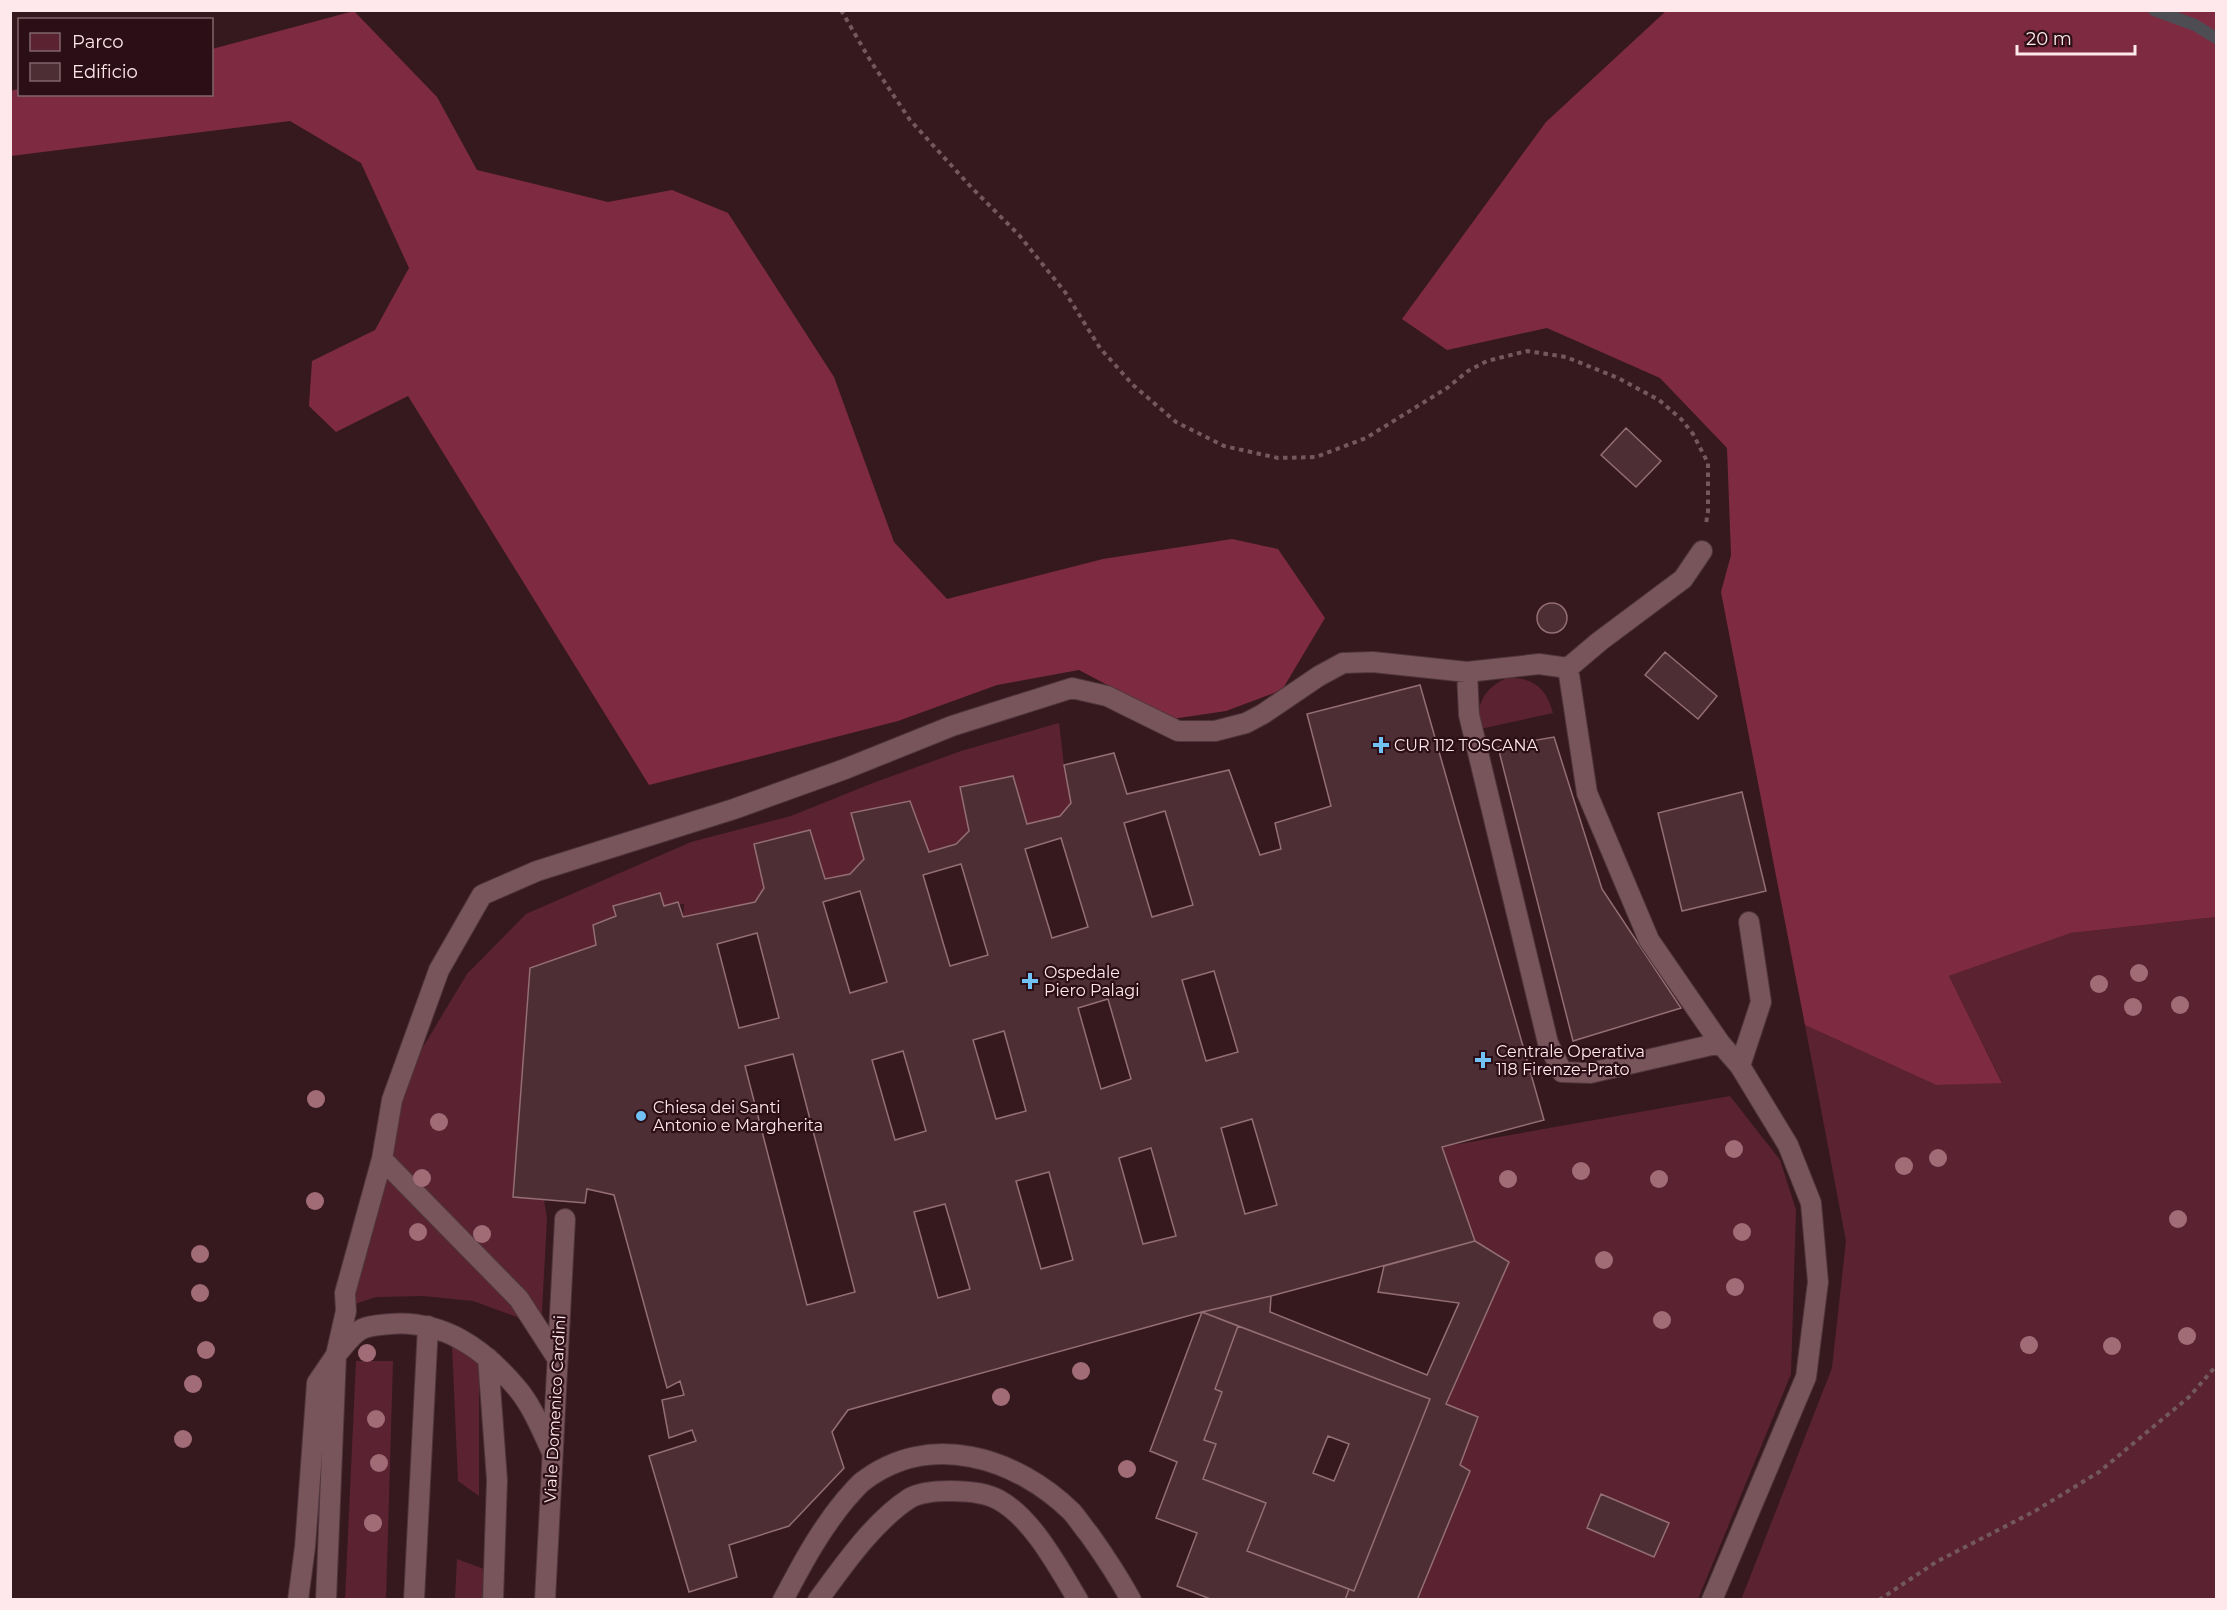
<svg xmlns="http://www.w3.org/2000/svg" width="2227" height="1610" viewBox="0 0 2227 1610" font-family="Montserrat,sans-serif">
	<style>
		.green { fill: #5b2331 }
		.forest { fill: #7e2b41 }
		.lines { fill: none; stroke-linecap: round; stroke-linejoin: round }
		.stream { stroke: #4e4d53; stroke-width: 12 }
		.building { fill: #4e2e35; stroke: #936e74; stroke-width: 1.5; fill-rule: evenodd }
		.service-casing { stroke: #4e353b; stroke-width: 22 }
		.path { stroke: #73585d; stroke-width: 4; stroke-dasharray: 4.5 4.5; stroke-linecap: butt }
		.service { stroke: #78545b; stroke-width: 20 }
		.tree { fill: #a16c76 }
		.poi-dot { fill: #71c1f5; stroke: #2c0f16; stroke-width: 2 }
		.labels { text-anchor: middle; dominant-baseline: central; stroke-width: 4.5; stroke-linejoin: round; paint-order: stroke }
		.poi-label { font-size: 16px; fill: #fee8ec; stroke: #2c0f16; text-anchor: start }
		.street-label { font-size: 16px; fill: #fee8ec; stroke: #2c0f16 }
	</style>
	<rect width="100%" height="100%" fill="#36191f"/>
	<!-- green -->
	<path class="green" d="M1507 678C1534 677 1546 688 1553 713L1480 729C1475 705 1484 688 1507 678Z
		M1059 723 1064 765 1071 803 1060 816 1027 824 1012 776 961 787 969 831 956 843 929 852 909 801 852 813 864 859 850 874 825 879 810 830 754 844 764 888 755 902 683 917 684 904 664 906 660 893 614 906 616 916 593 925 596 945 530 968 513 1197 544 1200 547 1219 540 1347 517 1317 473 1301 423 1296 376 1297 346 1307 405 1077 467 974 526 914 691 842 791 816 873 783 961 751Z
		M2216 917V1599L1741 1600 1832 1368 1846 1241 1805 1025 1936 1085 2002 1082 1949 976 2071 933Z
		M1730 1096 1780 1160 1796 1210 1791 1374 1698 1599 1417 1600 1469 1471 1460 1465 1478 1417 1446 1404 1509 1262 1475 1241 1442 1147Z
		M452 1345 479 1362V1496L458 1481Z
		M356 1361H393L386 1599H345Z
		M457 1559 484 1569 482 1599H455Z"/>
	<!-- forest -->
	<path class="forest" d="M354 11 437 97 477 170 608 202 672 190 728 213 834 377 894 542 947 599 1103 559 1232 539 1278 549 1325 618 1282 690 1226 711 1172 719 1079 670 997 685 898 721 649 785 408 396 336 432 309 406 312 361 375 330 409 268 361 163 290 121 11 156 10 91 19 89 20 94H212V49Z
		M1666 11H2216V917L2071 933 1949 976 2002 1083 1936 1085 1805 1025 1721 592 1731 555 1727 448 1660 378 1547 328 1447 350 1402 319 1546 122Z"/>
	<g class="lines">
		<!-- stream -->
		<path class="stream" d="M2154 10 2195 25 2216 38"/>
	</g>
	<!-- building -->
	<path class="building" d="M1626 428 1661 461 1636 487 1601 455Z
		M1537 618a15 15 0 1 1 30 0a15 15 0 1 1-30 0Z
		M1665 652 1717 696 1698 719 1645 675Z
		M1420 685 1544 1120 1442 1147 1475 1241 1271 1296 1202 1312 848 1410 832 1432 844 1468 789 1526 729 1545 737 1577 689 1592 649 1456 696 1441 692 1430 669 1438 662 1400 684 1395 680 1381 667 1388 614 1195 587 1189 585 1203 513 1197 530 968 596 945 593 925 616 916 613 906 660 893 664 906 678 902 683 917 755 902 764 888 754 844 810 830 825 879 850 874 864 859 851 813 910 801 929 852 956 844 969 831 960 787 1013 776 1027 824 1060 816 1071 803 1064 765 1114 753 1127 794 1229 770 1260 855 1281 849 1275 823 1331 806 1307 714ZM1165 811 1193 905 1152 917 1124 823ZM1061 838 1088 927 1052 938 1025 849ZM961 864 988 955 950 966 923 875ZM860 891 887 982 850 993 823 902ZM757 933 779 1018 739 1028 717 944ZM1214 971 1238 1052 1206 1061 1182 980ZM1108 999 1131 1079 1101 1089 1078 1008ZM1004 1031 1026 1111 996 1119 973 1040ZM903 1051 926 1131 895 1140 872 1060ZM793 1054 855 1292 807 1305 745 1066ZM1252 1119 1277 1205 1245 1214 1221 1128ZM1151 1148 1176 1236 1143 1244 1119 1158ZM1049 1172 1073 1260 1041 1269 1016 1181ZM945 1204 970 1289 938 1298 914 1212Z
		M1554 737 1602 889 1681 1008 1573 1041 1498 747Z
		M1742 792 1766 891 1682 911 1658 813Z
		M1475 1241 1509 1262 1446 1404 1478 1417 1460 1465 1470 1471 1417 1600H1345L1349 1589 1354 1591 1430 1399 1202 1312 1271 1296 1270 1312 1427 1375 1459 1303 1378 1292 1384 1266Z
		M1202 1312 1238 1326 1215 1389 1222 1392 1204 1440 1216 1444 1203 1479 1266 1503 1247 1551 1349 1589 1345 1600H1213L1177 1586 1197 1533 1156 1518 1177 1462 1150 1451Z
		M1238 1326 1430 1399 1354 1591 1247 1551 1266 1503 1203 1479 1216 1444 1204 1440 1222 1392 1215 1389ZM1328 1436 1349 1444 1334 1481 1313 1473Z
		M1601 1494 1669 1523 1654 1557 1587 1528Z"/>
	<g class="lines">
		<defs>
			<path id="service" d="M1702 551 1683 579 1600 641 1568 668 1587 793 1649 940 1720 1043 1740 1066 1788 1145 1811 1203 1818 1282 1806 1377 1712 1600
				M1467 672 1469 715 1548 1043 1562 1072 1590 1073 1720 1043
				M1740 1066 1761 1002 1749 922
				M382 1159 519 1299 557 1358
				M488 1358 497 1480 493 1600
				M298 1600 305 1547 317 1383 336 1355 346 1311 345 1293 382 1159 392 1100 439 970 482 895 537 871 734 809 845 769 952 726 1072 688 1107 696 1178 731H1215L1246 723 1263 714 1319 676 1343 663 1373 662 1467 672 1539 664 1568 668
				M326 1600 336 1355C344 1346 352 1334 362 1329 371 1325 381 1325 390 1324 443 1320 483 1348 516 1387 532 1405 542 1431 552 1452
				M414 1600 428 1326
				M545 1600 565 1219
				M783 1600C802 1564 820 1530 846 1499 851 1494 856 1487 862 1482 929 1430 1016 1457 1072 1512 1078 1519 1083 1527 1089 1534 1104 1555 1118 1576 1131 1600
				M818 1600C843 1566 874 1521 910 1498 921 1492 938 1491 950 1491 966 1491 985 1492 999 1500 1033 1519 1058 1567 1078 1600"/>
		</defs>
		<!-- service casing -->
		<use href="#service" class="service-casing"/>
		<!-- path -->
		<path class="path" d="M841 10 870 60 910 120 971 187 1019 235 1065 292 1100 348 1133 385 1176 422 1224 446 1278 458 1316 457 1366 438 1447 388 1468 371 1487 361 1527 351 1566 357 1618 378 1659 400 1681 419 1693 434 1708 463V511L1706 524
			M1879 1600 1936 1562 2035 1511 2099 1472 2189 1397 2216 1366"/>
		<!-- service -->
		<use href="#service" class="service"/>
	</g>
	<!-- trees -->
	<g class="tree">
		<circle cx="2139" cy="973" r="9"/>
		<circle cx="2099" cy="984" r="9"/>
		<circle cx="2180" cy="1005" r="9"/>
		<circle cx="2133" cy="1007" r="9"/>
		<circle cx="316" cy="1099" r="9"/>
		<circle cx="439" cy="1122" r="9"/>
		<circle cx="1734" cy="1149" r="9"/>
		<circle cx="1938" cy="1158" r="9"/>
		<circle cx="1904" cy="1166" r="9"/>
		<circle cx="1581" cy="1171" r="9"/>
		<circle cx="422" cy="1178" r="9"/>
		<circle cx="1508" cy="1179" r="9"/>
		<circle cx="1659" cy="1179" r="9"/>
		<circle cx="315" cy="1201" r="9"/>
		<circle cx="2178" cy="1219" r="9"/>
		<circle cx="418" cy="1232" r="9"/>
		<circle cx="1742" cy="1232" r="9"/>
		<circle cx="482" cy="1234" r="9"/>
		<circle cx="200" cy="1254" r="9"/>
		<circle cx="1604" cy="1260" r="9"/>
		<circle cx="1735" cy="1287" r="9"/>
		<circle cx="200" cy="1293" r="9"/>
		<circle cx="1662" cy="1320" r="9"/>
		<circle cx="2187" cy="1336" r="9"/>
		<circle cx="2029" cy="1345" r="9"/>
		<circle cx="2112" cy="1346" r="9"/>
		<circle cx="206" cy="1350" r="9"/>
		<circle cx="367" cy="1353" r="9"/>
		<circle cx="1081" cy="1371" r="9"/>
		<circle cx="193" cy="1384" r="9"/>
		<circle cx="1001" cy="1397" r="9"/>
		<circle cx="376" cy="1419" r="9"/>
		<circle cx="183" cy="1439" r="9"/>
		<circle cx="379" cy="1463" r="9"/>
		<circle cx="1127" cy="1469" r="9"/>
		<circle cx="373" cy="1523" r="9"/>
	</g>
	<!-- markers -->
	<g class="poi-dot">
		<path d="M1378 736h6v6h6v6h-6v6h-6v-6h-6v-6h6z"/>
		<path d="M1027 972h6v6h6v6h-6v6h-6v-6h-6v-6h6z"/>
		<path d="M1480 1051h6v6h6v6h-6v6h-6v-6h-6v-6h6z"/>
		<circle cx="641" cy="1116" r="6"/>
	</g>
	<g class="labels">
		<!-- poi labels -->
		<g class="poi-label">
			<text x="1394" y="745">CUR 112 TOSCANA</text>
			<text x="1044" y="972">Ospedale<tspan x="1044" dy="18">Piero Palagi</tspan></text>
			<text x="1496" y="1051">Centrale Operativa<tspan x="1496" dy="18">118 Firenze-Prato</tspan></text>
			<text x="653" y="1107">Chiesa dei Santi<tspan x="653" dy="18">Antonio e Margherita</tspan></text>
		</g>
		<!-- street labels -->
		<g class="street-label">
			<text transform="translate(555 1409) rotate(-87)">Viale Domenico Cardini</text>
		</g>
	</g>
	<!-- border -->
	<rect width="2227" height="1610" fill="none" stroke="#fee8ec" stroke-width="24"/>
	<!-- legend -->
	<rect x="18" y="18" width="195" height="78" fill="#2c0f16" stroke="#80666c" stroke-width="1.5"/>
	<rect x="30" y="33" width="30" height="18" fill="#5b2331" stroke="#80666c" stroke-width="1.5"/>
	<text x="72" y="48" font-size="18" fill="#fee8ec">Parco</text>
	<rect x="30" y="63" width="30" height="18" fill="#4e2e35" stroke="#80666c" stroke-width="1.5"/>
	<text x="72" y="78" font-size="18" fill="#fee8ec">Edificio</text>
	<!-- scale -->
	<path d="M2017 45v9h118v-9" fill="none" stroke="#fee8ec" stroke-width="3"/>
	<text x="2026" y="45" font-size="18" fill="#fee8ec" stroke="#2c0f16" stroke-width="4.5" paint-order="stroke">20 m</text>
</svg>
